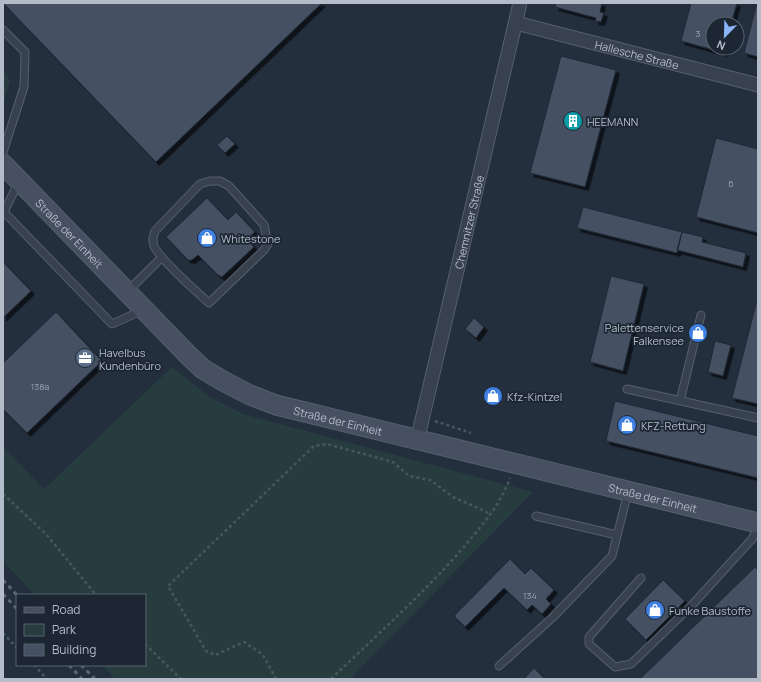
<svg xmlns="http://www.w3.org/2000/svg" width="761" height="682" viewBox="0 0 761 682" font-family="Manrope,sans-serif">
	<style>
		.green { fill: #263c3f }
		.building { fill: #455162; stroke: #1f2835; filter: url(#shadow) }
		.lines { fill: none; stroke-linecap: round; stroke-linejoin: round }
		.lane-casing { stroke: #565f6c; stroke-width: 9 }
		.street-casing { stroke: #565f6c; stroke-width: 15 }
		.secondary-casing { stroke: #565f6c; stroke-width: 21 }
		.path { stroke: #44595c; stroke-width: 2.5; stroke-dasharray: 3 3; stroke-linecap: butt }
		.lane { stroke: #38414e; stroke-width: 7 }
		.street { stroke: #38414e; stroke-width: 13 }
		.secondary { stroke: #465061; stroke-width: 19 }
		.rail { stroke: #5a6575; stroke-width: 3; stroke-dasharray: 4 4; stroke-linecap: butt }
		.labels { text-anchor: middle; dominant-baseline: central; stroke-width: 3.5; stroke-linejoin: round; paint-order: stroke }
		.number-label { font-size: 9px; fill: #98a1af }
		.street-label { font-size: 11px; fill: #b4bcc9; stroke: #1d2633 }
		.poi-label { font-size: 11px; fill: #b4bcc9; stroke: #1d2633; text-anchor: start }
	</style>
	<defs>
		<filter id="shadow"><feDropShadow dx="3.5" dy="3.5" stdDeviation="0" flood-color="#0009"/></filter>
	</defs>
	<rect width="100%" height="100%" fill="#242f3e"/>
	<!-- green -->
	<path class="green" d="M3 70 10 80 3 106Z
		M172 367 211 398 243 414 533 492 352 677 354 679H115L102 665H145V595H35L3 561V447L44 489Z"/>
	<!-- building -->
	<path class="building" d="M3 3H322L156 162Z
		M556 3H602L600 12 604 13 601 22 595 21 596 18 555 7Z
		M691 3H737L731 24H713V48H725L724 53 681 41Z
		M757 3H758V57L744 53Z
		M561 56 616 70 585 187 530 173Z
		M227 136 235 144 225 153 217 145Z
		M716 138 758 149V233L696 217Z
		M207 198 228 220 236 212 255 232 247 239 254 247 222 277 218 275 198 255 192 260H188L166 237Z
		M583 207 682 232 677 253 577 228Z
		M682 232 703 237 702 242 746 253 743 267 677 250Z
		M3 262 31 291 3 318Z
		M611 276 644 284 623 371 590 362Z
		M758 296V404L732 398Z
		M56 312 102 361 27 433 3 409V363Z
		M474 318 484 327 476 338 465 329Z
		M715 341 731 345 723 376 708 372Z
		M615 401 758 436V478L606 441Z
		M510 559 525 574 531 568 554 590 546 599 551 604 542 614 532 605 527 610 504 588 465 627 454 616Z
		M755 567 758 570V679H640Z
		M663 580 685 601 646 640 625 619Z
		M534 668 545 679H524Z"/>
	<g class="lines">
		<defs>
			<path id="lane" d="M3 30 25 52 24 87 3 152
				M19 181 4 212 112 324 143 310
				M210 181H220L229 186 264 225 268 244 264 250 209 303C197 292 159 259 154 246 152 240 153 237 155 231L200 184Z
				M128 291 162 257
				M627 389 758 418
				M680 401 701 315
				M536 516 617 535
				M641 578 589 637V644L615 667 631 664 693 604 752 539 758 528
				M499 666 553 617 612 556 628 492"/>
			<g id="street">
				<path id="s1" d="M516 23 758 85"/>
				<path id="s2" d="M417 441 520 3"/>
			</g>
			<g id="secondary">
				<path id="s3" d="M3 164 189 356 203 369 223 381 250 395 276 405 758 523"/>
			</g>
		</defs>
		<!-- lane casing -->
		<use href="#lane" class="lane-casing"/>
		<!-- street casing -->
		<use href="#street" class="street-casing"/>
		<!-- secondary casing -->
		<use href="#secondary" class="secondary-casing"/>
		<!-- path -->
		<path class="path" d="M435 421 471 433
			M3 494 46 534 96 595
			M3 633 17 648
			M145 644 181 679
			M34 665 47 679
			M276 679 263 655 244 642 215 655 206 651 168 586 314 446 327 444 393 462 409 476 430 480 453 497 491 514
			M331 679C376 636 422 595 463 548 482 525 500 506 510 478"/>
		<!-- lane -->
		<use href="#lane" class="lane"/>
		<!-- street -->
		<use href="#street" class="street"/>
		<!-- secondary -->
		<use href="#secondary" class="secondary"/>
		<!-- rail -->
		<path class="rail" d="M3 580 17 595
			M3 594 17 609
			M69 665 82 679
			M81 665 95 679"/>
	</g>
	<!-- icons -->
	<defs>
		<symbol id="building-disc" viewBox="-11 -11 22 22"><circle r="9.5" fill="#0f9aa8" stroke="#1d2633"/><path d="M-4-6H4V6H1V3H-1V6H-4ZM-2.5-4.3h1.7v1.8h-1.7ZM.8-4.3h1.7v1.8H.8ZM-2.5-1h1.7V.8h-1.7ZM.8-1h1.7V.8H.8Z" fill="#fff"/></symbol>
		<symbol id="shop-disc" viewBox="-11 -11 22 22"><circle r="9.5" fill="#3f7fe0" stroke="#1d2633"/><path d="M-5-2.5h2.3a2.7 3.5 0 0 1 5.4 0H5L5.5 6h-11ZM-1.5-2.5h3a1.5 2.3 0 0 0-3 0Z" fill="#fff"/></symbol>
		<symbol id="office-disc" viewBox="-11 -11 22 22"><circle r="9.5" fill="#5c6f8a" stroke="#1d2633"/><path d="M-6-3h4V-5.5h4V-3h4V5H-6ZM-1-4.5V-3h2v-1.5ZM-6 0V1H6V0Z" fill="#fff"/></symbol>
	</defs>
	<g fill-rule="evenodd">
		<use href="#building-disc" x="562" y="110" width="22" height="22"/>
		<use href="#shop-disc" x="196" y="227" width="22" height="22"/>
		<use href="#shop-disc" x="687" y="322" width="22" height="22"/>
		<use href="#office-disc" x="74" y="347" width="22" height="22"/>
		<use href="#shop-disc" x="482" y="385" width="22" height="22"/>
		<use href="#shop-disc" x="616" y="414" width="22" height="22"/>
		<use href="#shop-disc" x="644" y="599" width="22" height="22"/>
	</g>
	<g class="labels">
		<!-- number labels -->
		<g class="number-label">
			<text x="698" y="33">3</text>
			<text x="731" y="183">6</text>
			<text x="40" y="386">138a</text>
			<text x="530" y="595">134</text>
		</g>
		<!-- street labels -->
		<g class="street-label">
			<text stroke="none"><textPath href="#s1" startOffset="125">Hallesche Straße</textPath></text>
			<text stroke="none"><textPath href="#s2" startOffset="225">Chemnitzer Straße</textPath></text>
			<text stroke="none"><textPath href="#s3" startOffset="96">Straße der Einheit</textPath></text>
			<text stroke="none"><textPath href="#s3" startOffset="432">Straße der Einheit</textPath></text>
			<text stroke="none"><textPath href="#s3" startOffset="756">Straße der Einheit</textPath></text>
		</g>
		<!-- poi labels -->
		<g class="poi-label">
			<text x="587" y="121">HEEMANN</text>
			<text x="221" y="238">Whitestone</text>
			<text x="684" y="327" text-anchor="end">Palettenservice<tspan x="684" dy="13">Falkensee</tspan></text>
			<text x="99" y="352">Havelbus<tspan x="99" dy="13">Kundenbüro</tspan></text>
			<text x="507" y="396">Kfz-Kintzel</text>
			<text x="641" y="425">KFZ-Rettung</text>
			<text x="669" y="610">Funke Baustoffe</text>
		</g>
	</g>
	<!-- border -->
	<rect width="761" height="682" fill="none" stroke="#b4bcc9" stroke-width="8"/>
	<!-- legend -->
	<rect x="16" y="594" width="130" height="72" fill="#1d2633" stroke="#59626f"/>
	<rect x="24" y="607" width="20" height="6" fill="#465061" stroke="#59626f"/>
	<text x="52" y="614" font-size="12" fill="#b4bcc9">Road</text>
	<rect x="24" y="624" width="20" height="12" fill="#263c3f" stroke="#59626f"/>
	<text x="52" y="634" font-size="12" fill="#b4bcc9">Park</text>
	<rect x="24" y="644" width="20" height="12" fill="#455162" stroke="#59626f"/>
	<text x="52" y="654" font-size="12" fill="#b4bcc9">Building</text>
	<!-- north arrow -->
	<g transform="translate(725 36) rotate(203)"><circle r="19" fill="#1d2633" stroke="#59626f"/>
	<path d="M0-3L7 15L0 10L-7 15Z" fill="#8ab4f8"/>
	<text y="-6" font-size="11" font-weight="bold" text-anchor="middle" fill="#b4bcc9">N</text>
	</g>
</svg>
